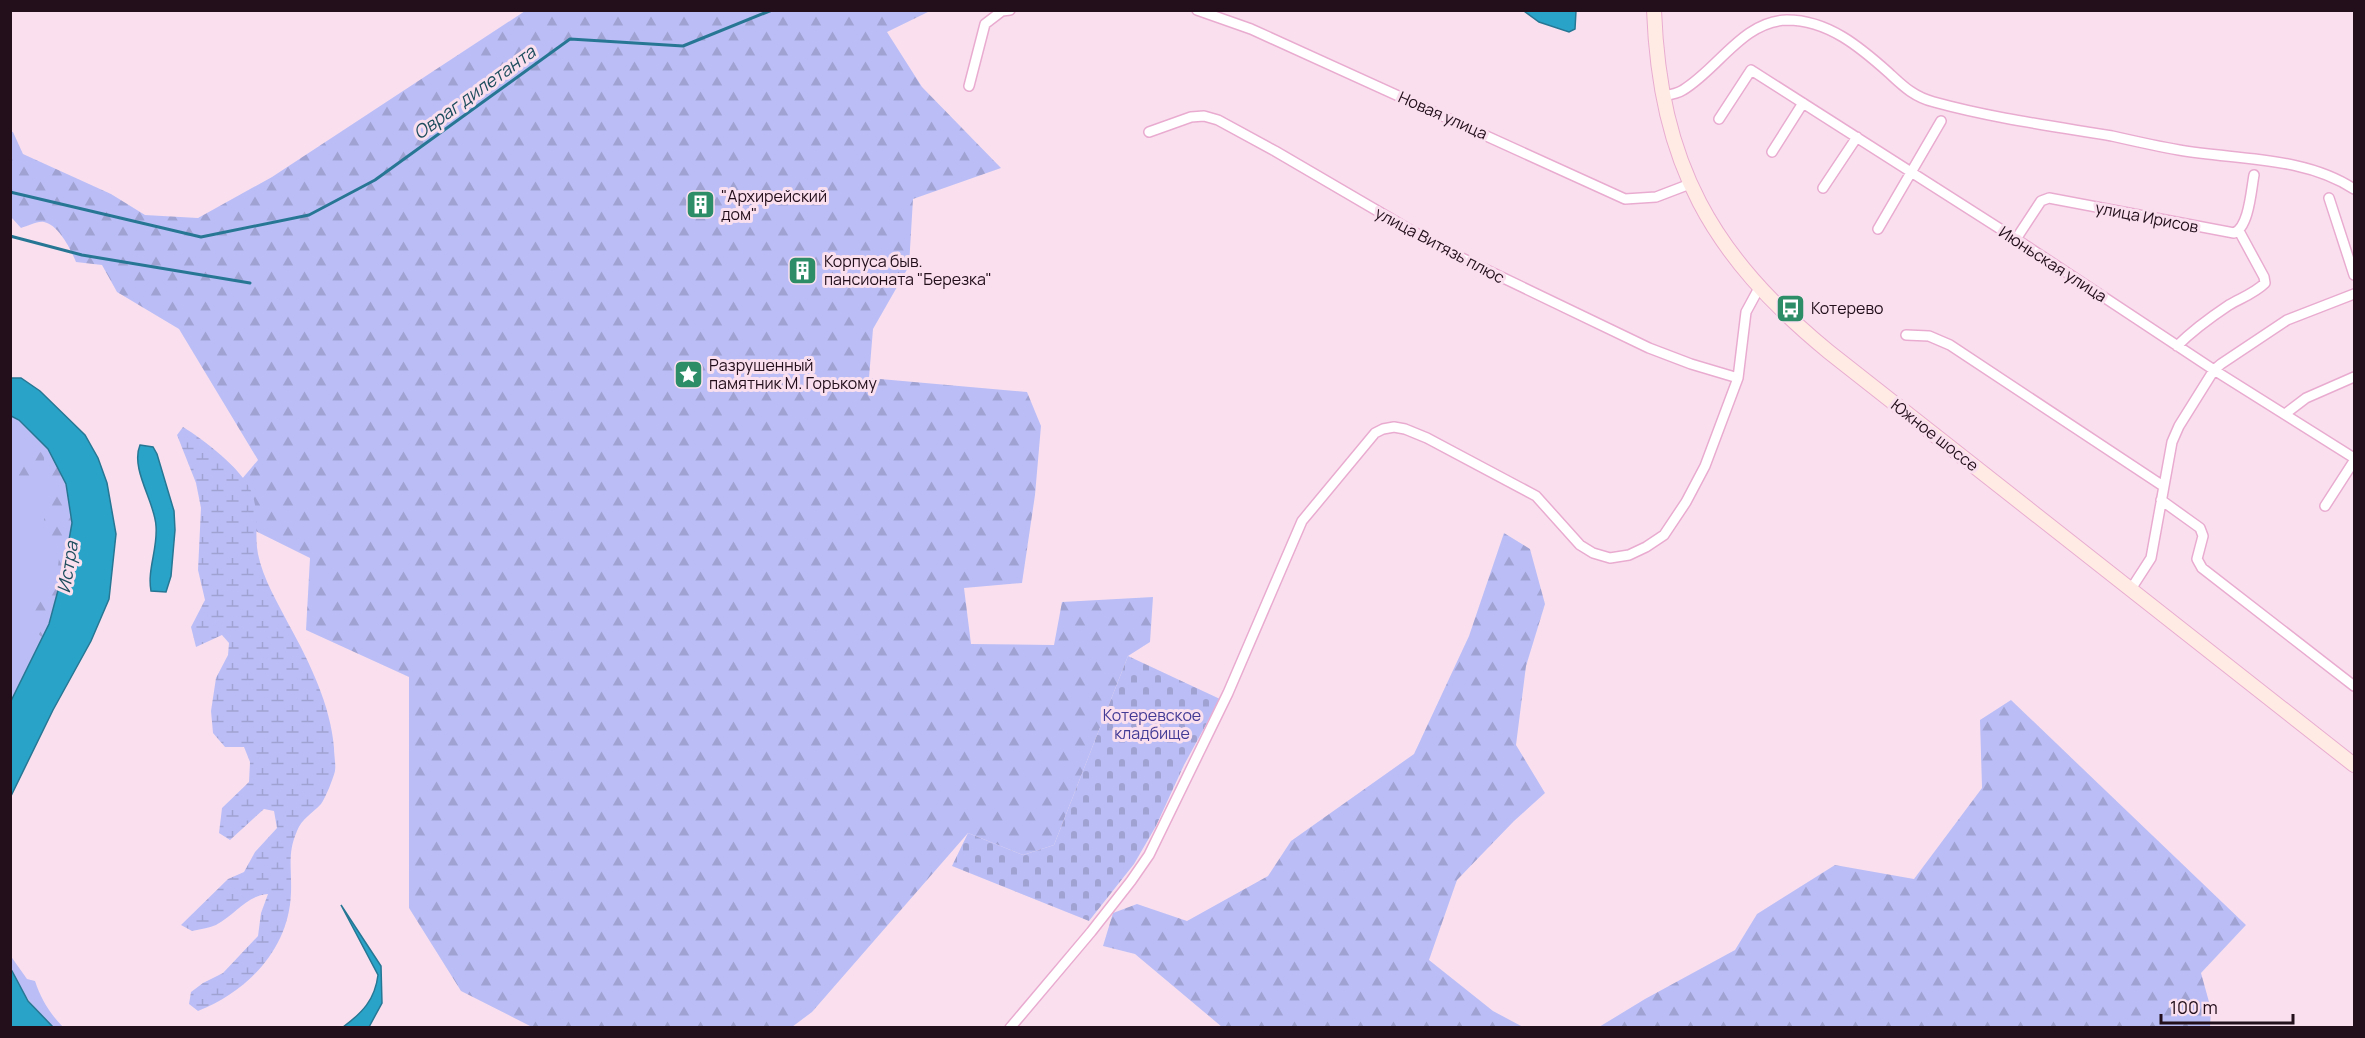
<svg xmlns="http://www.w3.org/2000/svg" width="2365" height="1038" viewBox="0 0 2365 1038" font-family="Manrope,sans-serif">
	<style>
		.grass { fill: #bbbef6 }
		.forest { fill: url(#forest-firs) }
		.wetland { fill: url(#wetland-marsh) }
		.cemetery { fill: url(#cemetery-stones) }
		.water { fill: #29a4c8; stroke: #277794; stroke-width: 1.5 }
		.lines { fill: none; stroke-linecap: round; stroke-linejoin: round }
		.stream { stroke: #277794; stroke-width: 3 }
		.street-casing { stroke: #e9acd0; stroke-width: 12 }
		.secondary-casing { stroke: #e9acd0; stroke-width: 16 }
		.street { stroke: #fff; stroke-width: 9 }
		.secondary { stroke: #ffebe3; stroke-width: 14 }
		.labels { text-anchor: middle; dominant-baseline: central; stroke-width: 6; stroke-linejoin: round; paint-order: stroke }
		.street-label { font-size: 16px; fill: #230e1b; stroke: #fae0ef }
		.poi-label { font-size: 16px; fill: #230e1b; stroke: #fae0ef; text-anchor: start }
		.park-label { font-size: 16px; fill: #433a95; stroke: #fae0ef }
		.water-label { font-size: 18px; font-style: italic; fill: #1d4d5d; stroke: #fae0ef }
	</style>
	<defs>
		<pattern id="forest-firs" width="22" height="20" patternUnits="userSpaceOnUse" patternTransform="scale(1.5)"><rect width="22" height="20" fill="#bbbef6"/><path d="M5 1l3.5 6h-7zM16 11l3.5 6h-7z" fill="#a0a2d2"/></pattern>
		<pattern id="wetland-marsh" width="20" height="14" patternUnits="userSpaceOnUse" patternTransform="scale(1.5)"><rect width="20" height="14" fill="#bbbef6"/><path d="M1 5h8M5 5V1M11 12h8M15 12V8" fill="none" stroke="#a0a2d2"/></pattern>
		<pattern id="cemetery-stones" width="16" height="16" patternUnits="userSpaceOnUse" patternTransform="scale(1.5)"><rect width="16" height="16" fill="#bbbef6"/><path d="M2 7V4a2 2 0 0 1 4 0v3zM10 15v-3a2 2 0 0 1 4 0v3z" fill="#a0a2d2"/></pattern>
	</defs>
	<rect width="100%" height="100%" fill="#fae0ef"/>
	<!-- grass -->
	<path class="grass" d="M11 416 19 420 48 449 66 484 72 523 49 624 11 701Z
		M10 955 27 979 35 981C41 999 50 1014 63 1027H53C34 1007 11 985 10 955Z"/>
	<!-- forest -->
	<path class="forest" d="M525 11H930L887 32 922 87 1001 168 913 199 909 266 873 329 869 378 1027 392 1041 426 1035 495 1022 583 964 588 971 644 1054 645 1062 602 1153 597 1150 642 1128 656 1054 845 1023 855 968 833 812 1012 792 1027H532L461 991 409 908V677L306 630 310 558 215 511 258 460 179 329 117 292 102 265 76 262C71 250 59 225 44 222 37 221 28 226 21 228L11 217 10 131 13 132 23 154 111 194 145 215 198 218 272 177Z
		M26 449 44 453C45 475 39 477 19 483L11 478V462Z
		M57 467C66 484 71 501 72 520 74 544 53 615 42 637 23 623 43 578 58 566L60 550 57 540 44 534V519L52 503 46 486Z
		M1504 533 1530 549 1545 604 1526 666 1516 745 1545 793 1514 821 1457 880 1429 960 1493 1011 1523 1027H1222L1135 954 1103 946 1113 913 1137 904 1187 921 1268 876 1291 841 1414 754 1469 636Z
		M2011 700 2246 925 2201 973 2211 1009 2210 1027H1599L1645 999 1735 950 1757 914 1835 865 1914 879 1982 788 1980 720Z"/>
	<!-- wetland -->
	<path class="wetland" d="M183 427C203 439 242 469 251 491 260 512 254 533 258 554 263 579 278 603 289 625 309 661 331 706 334 748 334 755 336 764 335 771 333 779 326 797 321 804 312 814 302 818 297 831 287 854 292 868 291 893 289 949 248 991 198 1011L189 1004 191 992 203 983 223 973 258 936 261 913 268 894C246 896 236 914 216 925 209 928 200 929 192 931L181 925 228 879 244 872 255 852 277 828 274 811 264 809 230 840 219 833 222 808 249 782 250 762 244 747H225L213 733 211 711 216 678 228 655 229 643 222 635 196 647 191 627 205 600 198 570 201 508 196 483 177 435Z"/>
	<!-- cemetery -->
	<path class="cemetery" d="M1128 656 1220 699 1184 765 1156 826 1134 864 1089 921 952 866 968 833 1023 855 1054 845Z"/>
	<!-- water -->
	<path class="water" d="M1524 11H1576L1575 29 1569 32 1539 22Z
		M11 378H21L40 391 85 435 98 458 107 483 116 534 109 599 91 641 53 710 11 796V701L49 624 64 568 72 523 66 484 48 449 19 420 11 416Z
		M140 445 153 447 157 454 174 511 175 530 171 576 166 592 151 591C147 570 158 548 156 526 155 502 130 469 140 445Z
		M341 905 381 966 382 1003 369 1027H343C362 1013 375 1000 378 975Z
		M11 969 28 1001 53 1027H11Z"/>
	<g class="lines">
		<!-- stream -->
		<path class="stream" d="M10 192 201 237 309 215 375 180 570 39 683 46 772 10
			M10 236 82 255 250 283"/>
		<defs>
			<path id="street" d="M1197 10 1251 29 1625 199 1656 197 1690 184
				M969 86 985 24 1002 11 1010 10
				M1662 96C1669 95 1677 94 1683 90 1718 69 1743 21 1787 20 1828 20 1860 47 1889 73 1903 86 1914 97 1934 102 1992 118 2052 126 2112 136 2134 141 2156 146 2179 150 2237 160 2304 156 2354 189
				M1719 119 1751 70 2016 239 2214 370 2354 458
				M1149 132 1191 117 1204 116 1218 120 1275 151 1441 248 1649 348 1691 364 1738 378
				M1772 152 1803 103
				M1823 188 1857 137
				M2329 198 2354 275
				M1878 229 1941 121
				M2016 239 2041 201 2049 198 2234 233C2249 227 2251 191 2254 175
				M1906 335 1929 336 1950 345 2163 486
				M2177 346C2193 330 2211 317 2229 305 2241 298 2255 293 2265 283L2264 277 2239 231
				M2285 414 2306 398 2354 377
				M2161 500 2200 528 2203 536 2197 559 2202 568 2354 686
				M2325 506 2354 461
				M2131 589 2151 558 2172 442 2179 426 2214 370 2221 364 2287 320 2354 294
				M1010 1028 1091 932 1131 881 1149 855 1228 693 1302 521 1375 433 1383 429 1394 427 1405 429 1427 438 1536 496 1580 545 1593 553 1610 558 1629 555 1646 547 1664 535 1686 502 1705 466 1738 378 1746 312 1759 288"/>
			<path id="secondary" d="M1654 10C1660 164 1711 255 1829 352L2354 765"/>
		</defs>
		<!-- street casing -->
		<use href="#street" class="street-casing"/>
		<!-- secondary casing -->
		<use href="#secondary" class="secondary-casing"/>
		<!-- street -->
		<use href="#street" class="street"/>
		<!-- secondary -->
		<use href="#secondary" class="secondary"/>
	</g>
	<!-- icons -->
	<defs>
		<symbol id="building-square" viewBox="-11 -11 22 22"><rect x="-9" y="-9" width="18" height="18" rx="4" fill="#2d8d67" stroke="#fae0ef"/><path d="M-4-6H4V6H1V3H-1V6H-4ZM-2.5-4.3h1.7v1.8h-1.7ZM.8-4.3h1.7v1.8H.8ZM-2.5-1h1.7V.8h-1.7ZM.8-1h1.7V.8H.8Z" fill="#fff"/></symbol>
		<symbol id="bus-square" viewBox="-11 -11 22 22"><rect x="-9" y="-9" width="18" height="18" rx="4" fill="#2d8d67" stroke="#fae0ef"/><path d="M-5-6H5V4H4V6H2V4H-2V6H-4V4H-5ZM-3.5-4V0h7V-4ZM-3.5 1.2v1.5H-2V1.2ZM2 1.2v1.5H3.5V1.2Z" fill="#fff"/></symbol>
		<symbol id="sight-square" viewBox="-11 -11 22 22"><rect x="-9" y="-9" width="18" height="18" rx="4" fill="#2d8d67" stroke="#fae0ef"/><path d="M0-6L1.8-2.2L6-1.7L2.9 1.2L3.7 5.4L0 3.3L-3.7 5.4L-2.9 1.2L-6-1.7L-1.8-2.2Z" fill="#fff"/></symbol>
	</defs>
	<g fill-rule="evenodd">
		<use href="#building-square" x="684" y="188" width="33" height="33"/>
		<use href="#building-square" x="786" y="254" width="33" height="33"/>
		<use href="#bus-square" x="1774" y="292" width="33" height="33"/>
		<use href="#sight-square" x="672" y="358" width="33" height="33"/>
	</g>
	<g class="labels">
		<!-- street labels -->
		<g class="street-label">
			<text transform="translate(1443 115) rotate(24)">Новая улица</text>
			<text transform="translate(2147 217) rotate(11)">улица Ирисов</text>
			<text transform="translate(1440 245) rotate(28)">улица Витязь плюс</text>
			<text transform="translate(2053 264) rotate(33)">Июньская улица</text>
			<text transform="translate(1935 435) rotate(38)">Южное шоссе</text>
		</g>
		<!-- poi labels -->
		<g class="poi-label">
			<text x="721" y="196">"Архирейский<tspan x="721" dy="18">дом"</tspan></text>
			<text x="824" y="261">Корпуса быв.<tspan x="824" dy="18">пансионата "Березка"</tspan></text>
			<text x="1811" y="308">Котерево</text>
			<text x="709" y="365">Разрушенный<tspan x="709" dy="18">памятник М. Горькому</tspan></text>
		</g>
		<!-- park labels -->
		<g class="park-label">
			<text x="1152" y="715">Котеревское<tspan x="1152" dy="18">кладбище</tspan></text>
		</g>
		<!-- water labels -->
		<g class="water-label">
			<text transform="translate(474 92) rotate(-36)">Овраг дилетанта</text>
			<text transform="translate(67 567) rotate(-81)">Истра</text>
		</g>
	</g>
	<!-- border -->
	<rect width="2365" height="1038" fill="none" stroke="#230e1b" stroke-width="24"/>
	<!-- scale -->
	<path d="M2161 1014v9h132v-9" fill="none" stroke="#230e1b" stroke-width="3"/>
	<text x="2170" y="1014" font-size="18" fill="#230e1b" stroke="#fae0ef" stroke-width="4.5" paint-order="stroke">100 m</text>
</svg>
